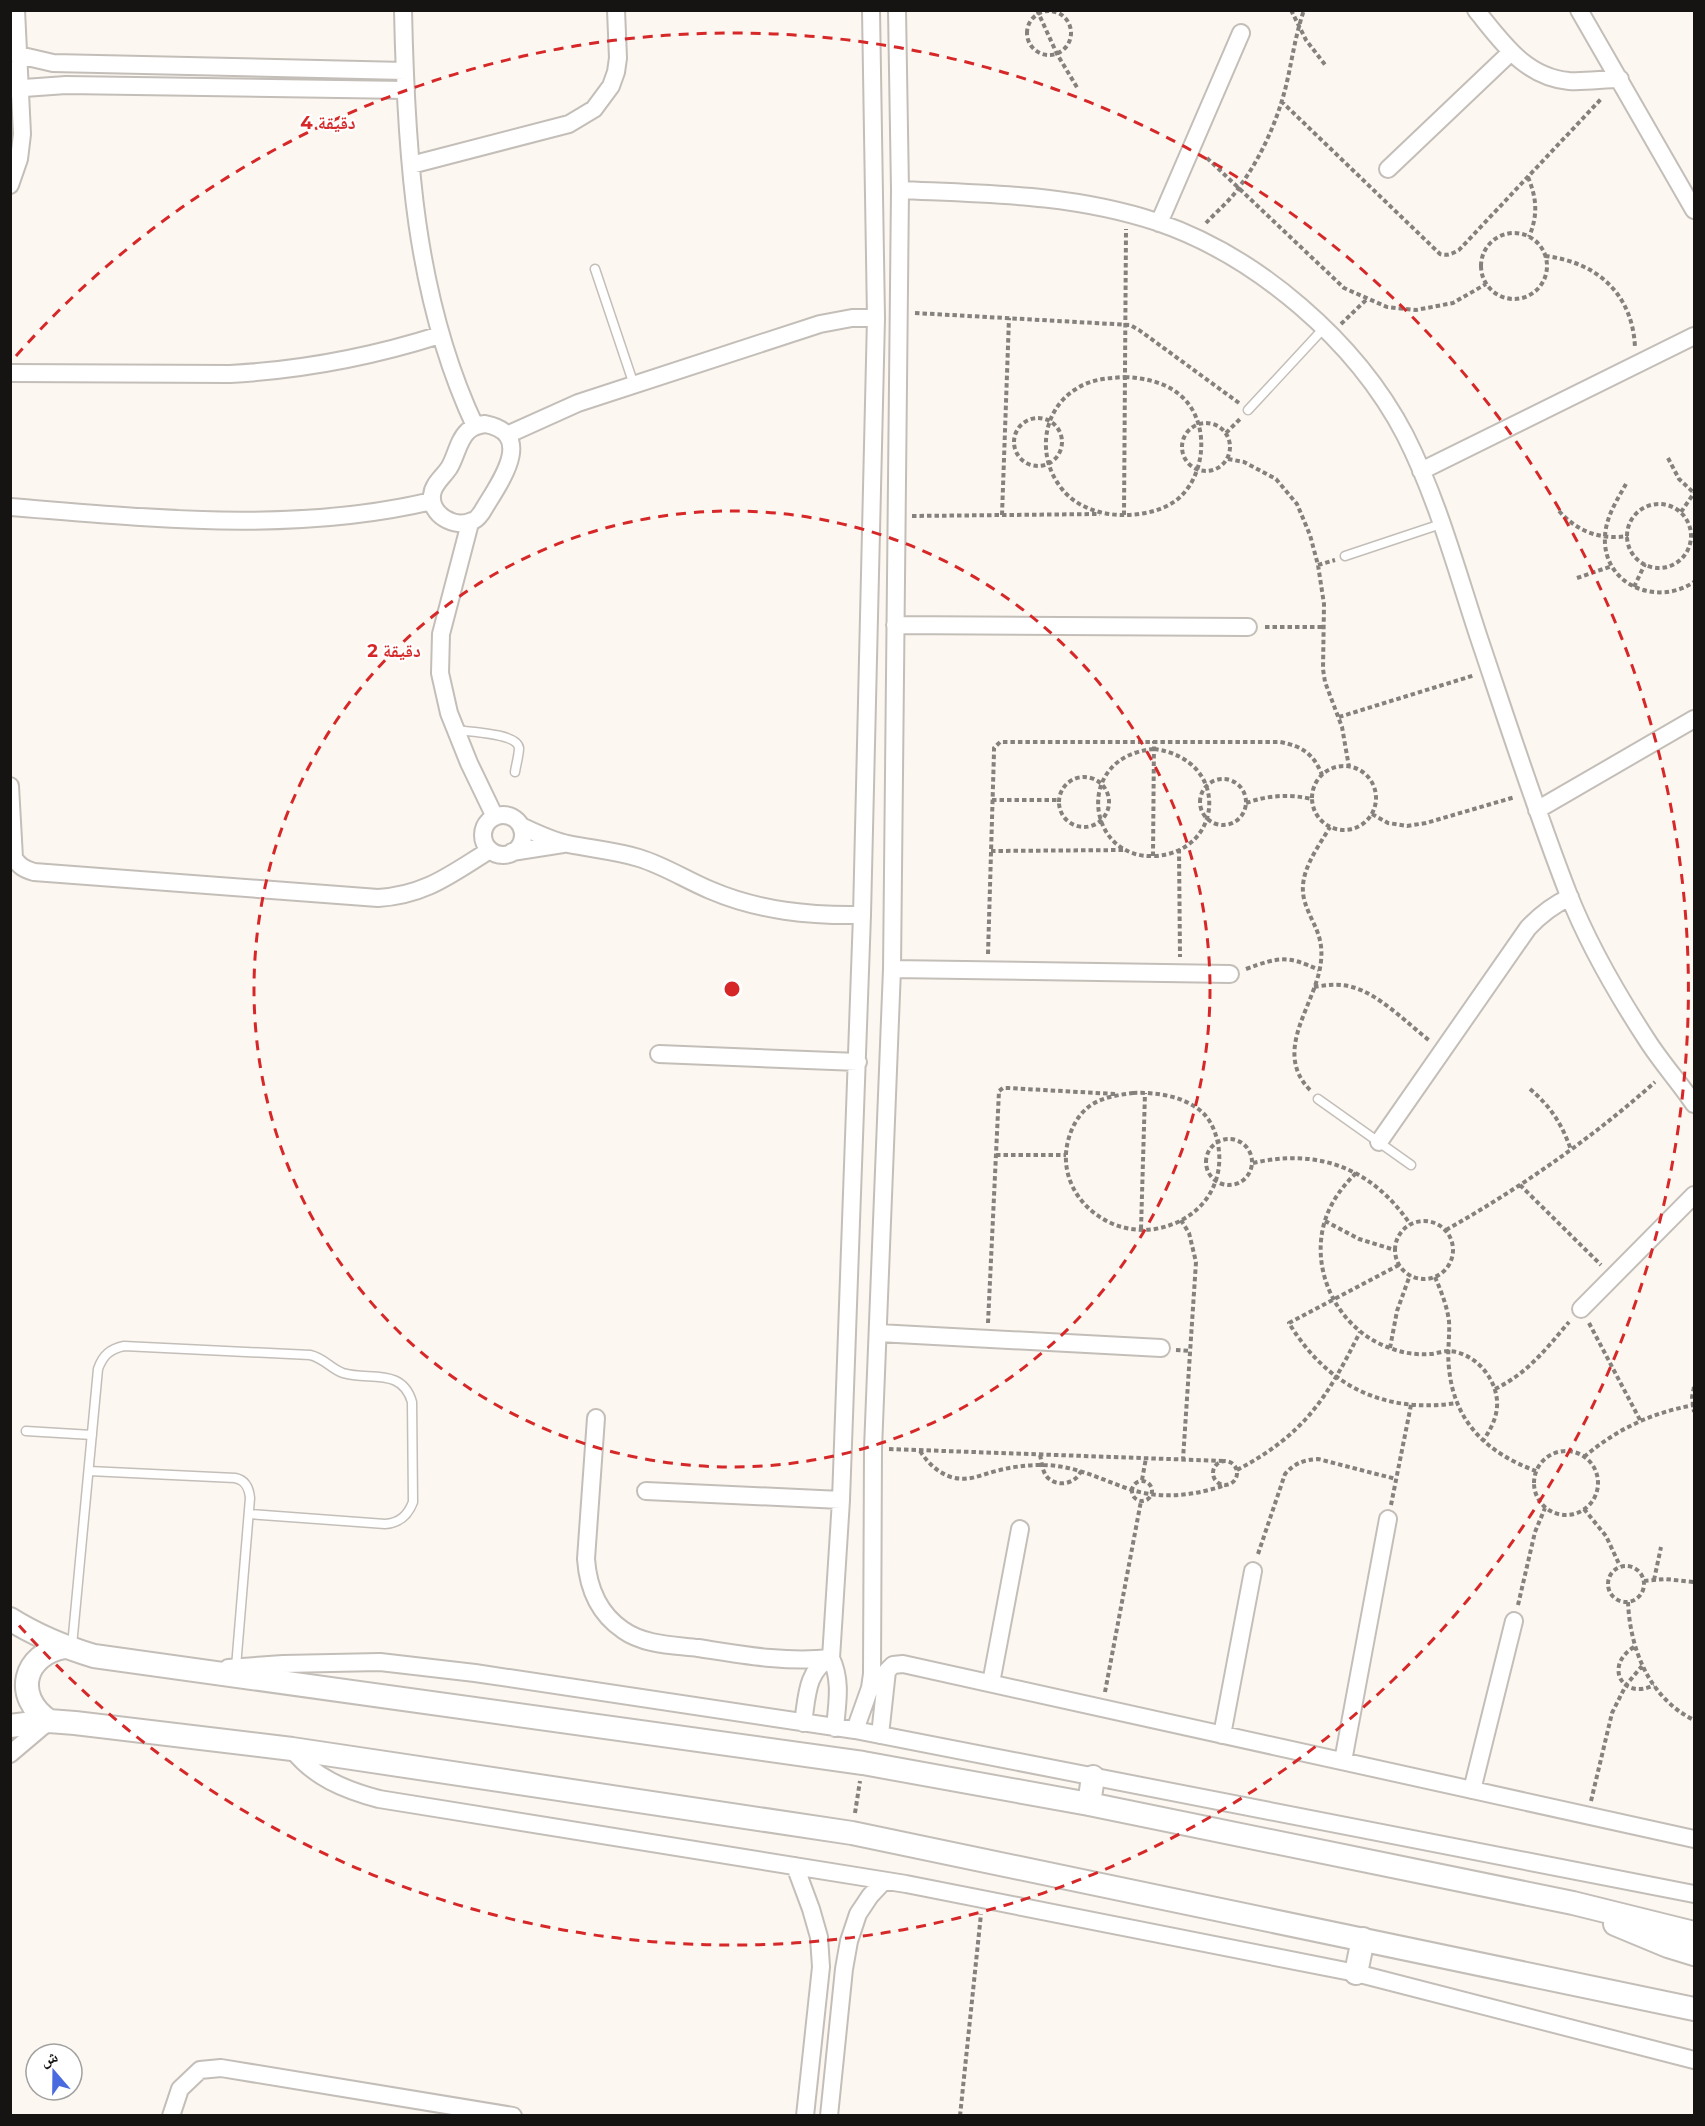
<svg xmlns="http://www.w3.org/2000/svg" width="1705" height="2126" viewBox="0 0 1705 2126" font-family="Montserrat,'Noto Naskh Arabic',sans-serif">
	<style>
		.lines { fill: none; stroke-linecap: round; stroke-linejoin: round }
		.service-casing { stroke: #c4beb9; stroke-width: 11 }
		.minor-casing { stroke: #c4beb9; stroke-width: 20 }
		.secondary-casing { stroke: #c4beb9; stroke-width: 26 }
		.path { stroke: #85817d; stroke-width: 4; stroke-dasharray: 4.5 3; stroke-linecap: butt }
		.service { stroke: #fff; stroke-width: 8 }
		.minor { stroke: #fff; stroke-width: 16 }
		.secondary { stroke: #fff; stroke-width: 22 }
		.ring { fill: none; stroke: #d62828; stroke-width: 3; stroke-dasharray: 10 8 }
		.centre { fill: #d62828; stroke: #fff; stroke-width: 3 }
		.ring-label { font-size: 18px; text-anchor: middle; font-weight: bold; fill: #d62828; stroke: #fff; stroke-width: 4.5; stroke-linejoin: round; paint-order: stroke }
	</style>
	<rect width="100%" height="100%" fill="#fdf7f1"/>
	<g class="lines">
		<defs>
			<path id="service" d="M595 269 634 385
				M1248 410 1324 328
				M1345 556 1441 524
				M456 730C469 732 517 733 519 748 519 755 516 765 515 772
				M1318 1099 1411 1165
				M26 1431 92 1435
				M89 1471 235 1478C245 1480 249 1487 250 1498L236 1667
				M72 1646 98 1369C103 1355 110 1349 124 1346L310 1355C324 1358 331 1369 343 1373 369 1381 402 1367 412 1402L413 1502C408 1515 400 1523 385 1524L249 1514"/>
			<path id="minor" d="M403 10C406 152 414 296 475 426
				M1476 10C1502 42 1525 77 1569 81 1586 82 1604 79 1620 79
				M1579 10 1694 210
				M10 53 53 63 405 71
				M10 89 66 85 406 90
				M411 165 569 124 594 109 611 86 616 72 618 58 616 10
				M1388 169 1511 52
				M10 185 19 159 22 134 16 10
				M900 190C989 194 1072 194 1157 222 1257 256 1356 341 1405 435 1437 498 1456 568 1478 635 1507 721 1535 808 1568 893 1588 944 1617 994 1647 1040 1661 1062 1679 1082 1694 1104
				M1159 223 1241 33
				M10 373 230 374C303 370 371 357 440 335
				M485 424C538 434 497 486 482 512 479 516 477 520 472 521 455 529 430 515 432 495 433 484 443 477 449 468 456 457 458 440 468 431 473 426 478 425 485 424Z
				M507 435 578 403 820 324 852 318H876
				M1421 471 1694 336
				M10 507C151 518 293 534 432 501
				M470 523 441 634 440 673 449 713 469 763 495 817
				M895 625 1248 627
				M10 786 14 858C19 866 24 869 34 872L378 898C426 895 451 874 490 850
				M1537 810 1694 719
				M483 835a20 20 0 1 1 40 0a20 20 0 1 1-40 0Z
				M521 826C536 833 552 841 568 844 592 849 616 851 639 858 665 866 686 880 710 890 759 911 810 916 862 915
				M512 852 563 844
				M892 969 1230 974
				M659 1054 858 1062
				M1379 1142 1528 928C1541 914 1553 905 1570 897
				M1581 1309 1694 1195
				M878 1333 1161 1348
				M596 1418 586 1559C588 1587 598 1613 623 1630 644 1645 673 1645 698 1648 743 1655 786 1663 831 1658
				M646 1491 841 1500
				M228 1668 283 1664 380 1662 475 1673 855 1730 1694 1894
				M991 1683 1020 1529
				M803 1723C807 1698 806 1670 831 1658
				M835 1728C837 1704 842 1681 831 1658L841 1500 862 915 876 318 871 10
				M855 1730 870 1688 872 1674 873 1449 892 969 900 190 897 10
				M880 1735 887 1671 893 1665 903 1664 1694 1839
				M1222 1735 1253 1571
				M292 1749C313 1777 345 1790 379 1799L906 1884 1356 1973 1694 2060
				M10 1754 49 1721
				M1343 1761 1388 1519
				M1472 1790 1514 1621
				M795 1866 811 1909 819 1937 821 1967 805 2116
				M171 2116 180 2089 200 2070 221 2068 513 2116
				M829 2116 844 1969 849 1941 858 1914 870 1896 884 1881"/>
			<path id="secondary" d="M10 1619C37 1636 64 1647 94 1656L863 1763 1089 1804 1573 1903 1694 1933
				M49 1721C13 1697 23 1654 65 1647
				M10 1726 49 1721 75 1723 292 1749 852 1833 1694 2009
				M1089 1804 1093 1777
				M1615 1924 1668 1946 1694 1954
				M1356 1973 1363 1939"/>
		</defs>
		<!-- service casing -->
		<use href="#service" class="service-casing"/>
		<!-- minor casing -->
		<use href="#minor" class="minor-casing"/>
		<!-- secondary casing -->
		<use href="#secondary" class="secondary-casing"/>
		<!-- path -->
		<path class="path" d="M1037 10 1057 54 1078 89
			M1291 10 1306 40 1326 66
			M1027 33a22 22 0 1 1 44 0a22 22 0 1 1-44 0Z
			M1281 101 1440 254C1447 256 1452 254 1459 250L1602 98
			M1207 158 1344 288 1387 307 1416 310 1453 303 1486 284
			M1528 177C1537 199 1538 215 1529 237
			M1206 223C1217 211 1231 200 1240 186 1261 157 1277 122 1286 86 1292 61 1295 36 1304 10
			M1481 266a33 33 0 1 1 66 0a33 33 0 1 1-66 0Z
			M1545 256C1597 262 1633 294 1635 348
			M915 313 1130 325 1139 330 1239 403
			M1341 324 1367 299
			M1125 377C1144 378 1165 382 1180 395 1210 420 1207 473 1179 498 1164 511 1142 515 1123 515 1101 515 1076 507 1062 489 1036 457 1042 410 1076 389 1091 379 1108 378 1125 377Z
			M1014 442a24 24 0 1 1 48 0a24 24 0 1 1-48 0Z
			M1182 447a24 24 0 1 1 48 0a24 24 0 1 1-48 0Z
			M1226 433 1241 418
			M1668 458 1679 479 1694 493
			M1228 459 1244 462 1276 479 1297 504 1310 535 1318 565 1324 604 1323 669 1325 682 1342 727 1349 767
			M1626 484C1617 500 1606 517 1605 536 1602 585 1657 607 1694 582
			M1627 536a32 32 0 1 1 64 0a32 32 0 1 1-64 0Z
			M1559 511C1578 532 1600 540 1628 536
			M1681 512 1694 493
			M1002 515 1009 318
			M1124 515 1126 229
			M912 516 1100 514
			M1318 565 1335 560
			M1577 578 1612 566
			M1634 587 1645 564
			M1265 627H1324
			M1339 717 1475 675
			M1154 749C1231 759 1224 852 1155 856 1086 860 1073 756 1154 749Z
			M1312 798a32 32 0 1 1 64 0a32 32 0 1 1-64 0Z
			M1059 802a25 25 0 1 1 50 0a25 25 0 1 1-50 0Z
			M1200 802a23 23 0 1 1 46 0a23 23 0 1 1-46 0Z
			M992 800H1059
			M1246 803C1269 795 1289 794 1312 799
			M1372 814 1388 823 1407 826 1426 823 1515 797
			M1179 849 1180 957
			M991 851 1125 850
			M1153 856 1154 741
			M988 954 994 752V748L1000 742H1280C1302 746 1314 754 1322 775
			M1246 969C1279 957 1287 955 1319 970
			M1314 987C1327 985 1339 983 1352 987 1379 994 1408 1024 1430 1041
			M1530 1089C1551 1107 1562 1124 1571 1150
			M1310 1090C1271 1050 1317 1004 1321 961 1324 933 1310 922 1304 899 1298 873 1317 849 1330 827
			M1133 1093C1156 1092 1184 1096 1202 1112 1211 1120 1216 1133 1218 1144 1226 1188 1197 1222 1155 1229 1104 1237 1055 1192 1068 1141 1071 1129 1077 1117 1086 1109 1098 1098 1117 1095 1133 1093Z
			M1206 1162a23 23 0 1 1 46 0a23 23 0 1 1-46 0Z
			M996 1155H1066
			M1253 1163C1318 1148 1372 1168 1410 1224
			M1356 1173C1345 1184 1336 1195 1329 1210 1305 1263 1335 1329 1390 1348 1402 1353 1416 1355 1430 1354 1436 1354 1442 1351 1448 1351 1476 1352 1499 1381 1497 1407 1496 1420 1490 1430 1483 1441
			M1520 1185 1601 1265
			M1181 1220 1189 1233 1196 1262 1183 1459
			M1395 1250a29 29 0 1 1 58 0a29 29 0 1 1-58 0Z
			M1325 1221 1359 1239 1395 1250
			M1141 1229 1145 1093
			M1446 1230C1520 1188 1591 1139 1655 1082
			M1399 1265 1289 1323C1327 1386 1384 1414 1457 1403
			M1435 1277C1441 1291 1447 1306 1449 1321 1450 1337 1447 1352 1449 1368 1454 1422 1487 1453 1536 1471
			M988 1323 999 1091 1003 1088H1008L1115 1094
			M1589 1323 1640 1420
			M1390 1348 1397 1311 1410 1275
			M1176 1350 1190 1351
			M1694 1387 1692 1397 1694 1412
			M1495 1389C1528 1373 1546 1349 1569 1322
			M889 1449 1224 1461
			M920 1451C928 1463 937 1472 951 1477 968 1482 980 1475 996 1471 1011 1467 1026 1465 1042 1465 1073 1465 1098 1478 1126 1488 1159 1500 1193 1496 1226 1485
			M1534 1483a32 32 0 1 1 64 0a32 32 0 1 1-64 0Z
			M1040 1455C1042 1463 1042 1472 1048 1478 1059 1488 1076 1483 1081 1471
			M1584 1457C1617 1429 1651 1413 1694 1405
			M1213 1473a12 12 0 1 1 24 0a12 12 0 1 1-24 0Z
			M1237 1470C1305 1434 1327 1398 1360 1332
			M1142 1480 1146 1458
			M1132 1491a10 10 0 1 1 20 0a10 10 0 1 1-20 0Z
			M1391 1505 1411 1405
			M1584 1509 1606 1536 1620 1566
			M1258 1554 1285 1474C1295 1463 1303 1460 1318 1459L1396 1479
			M1608 1584a18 18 0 1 1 36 0a18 18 0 1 1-36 0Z
			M1654 1580 1661 1547
			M1644 1581 1665 1579 1694 1582
			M1628 1602C1630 1649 1649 1698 1694 1720
			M1518 1605 1535 1532 1545 1508
			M1634 1647C1603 1666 1623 1701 1654 1685
			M1105 1692 1141 1501
			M1591 1801 1612 1713 1626 1685 1642 1666
			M855 1813 860 1781
			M960 2116 981 1914"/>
		<!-- service -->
		<use href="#service" class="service"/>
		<!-- minor -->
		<use href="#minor" class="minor"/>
		<!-- secondary -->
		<use href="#secondary" class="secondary"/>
	</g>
	<!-- distance rings -->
	<g class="ring">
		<circle cx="732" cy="989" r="478"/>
		<path d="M16 356A956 956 0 1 1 16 1622"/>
	</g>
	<circle cx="732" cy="989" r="9" class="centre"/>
	<g class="ring-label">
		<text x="328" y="129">4 دقيقة</text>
		<text x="394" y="657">2 دقيقة</text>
	</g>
	<!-- border -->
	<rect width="1705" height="2126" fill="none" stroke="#161412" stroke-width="24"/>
	<!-- north arrow -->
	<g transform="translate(54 2072) rotate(340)"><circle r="28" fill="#ffffff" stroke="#a2a1a0" stroke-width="1.5"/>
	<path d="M0-4.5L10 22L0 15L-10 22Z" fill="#4a6bdf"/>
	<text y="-9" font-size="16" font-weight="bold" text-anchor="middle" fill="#161412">ش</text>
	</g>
</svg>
